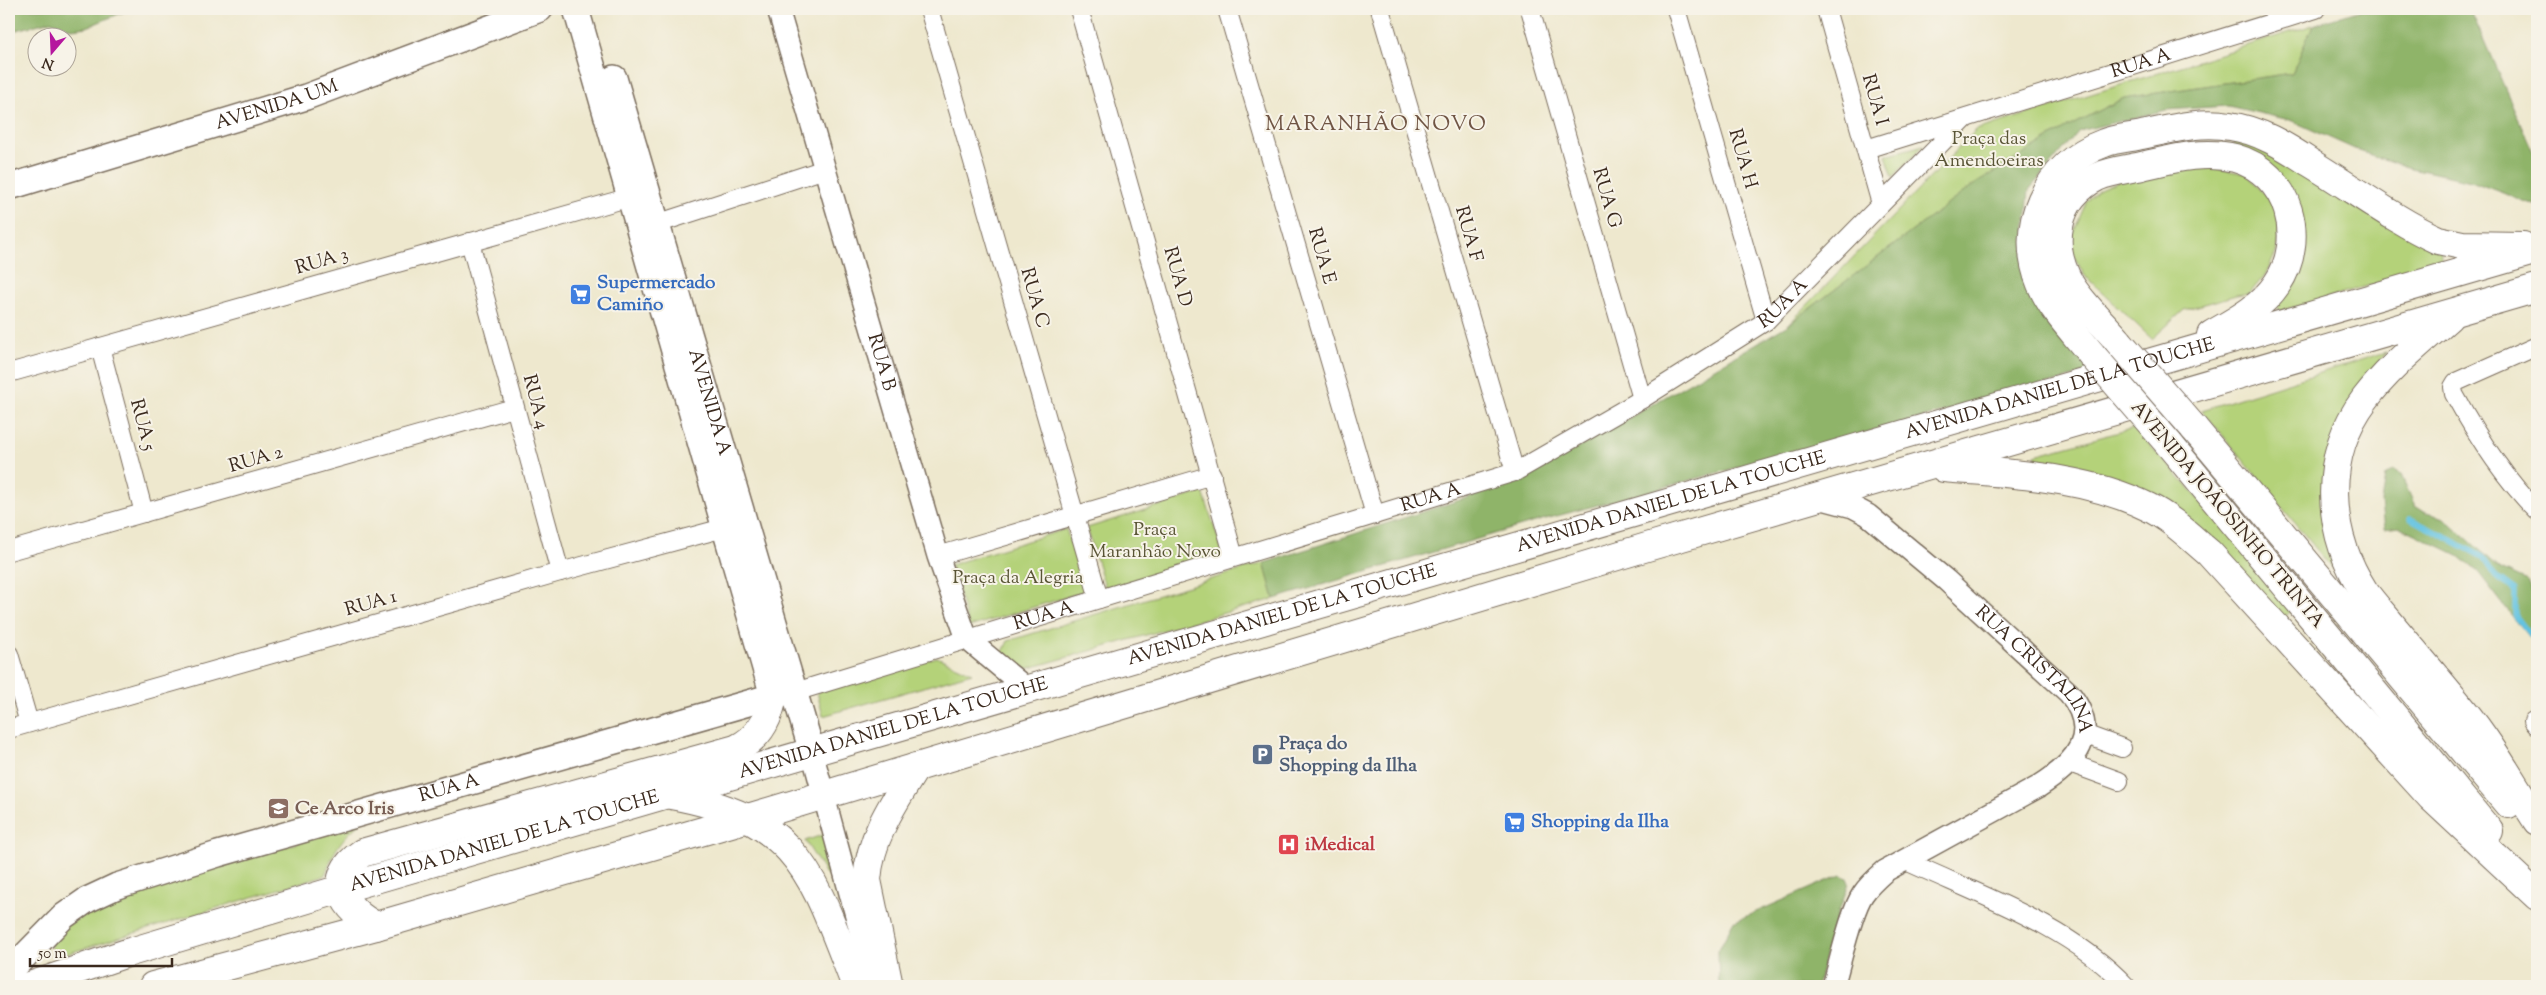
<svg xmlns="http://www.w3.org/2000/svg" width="2546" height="995" viewBox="0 0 2546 995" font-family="'Sorts Mill Goudy',serif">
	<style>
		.green { fill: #b4d279; stroke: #787e4c }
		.forest { fill: #8fb469; stroke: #656f44 }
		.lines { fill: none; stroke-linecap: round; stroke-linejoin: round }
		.stream { stroke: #63c3e1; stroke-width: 5.5 }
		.minor-casing { stroke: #7a6c5c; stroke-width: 20 }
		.tertiary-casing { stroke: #7a6c5c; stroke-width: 24 }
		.secondary-casing { stroke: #7a6c5c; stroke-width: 28 }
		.primary-casing { stroke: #7a6c5c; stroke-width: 30 }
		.minor { stroke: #fff; stroke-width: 18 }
		.tertiary { stroke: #fff; stroke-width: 21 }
		.secondary { stroke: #fff; stroke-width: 25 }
		.primary { stroke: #fff; stroke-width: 28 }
		.primary-bridge-casing { stroke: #7a6c5c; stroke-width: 30; stroke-linecap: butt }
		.primary-bridge { stroke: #fff; stroke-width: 28 }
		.labels { text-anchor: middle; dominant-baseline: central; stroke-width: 4; stroke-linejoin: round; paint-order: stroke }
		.street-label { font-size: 19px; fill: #3b2a1e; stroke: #f7f3e8 }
		.park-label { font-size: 19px; fill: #595435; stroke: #f7f3e8 }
		.shop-label { font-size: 19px; font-weight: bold; fill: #366cbe; stroke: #f7f3e8; text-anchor: start }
		.service-label { font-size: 19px; font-weight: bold; fill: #4e5e75; stroke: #f7f3e8; text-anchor: start }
		.education-label { font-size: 19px; font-weight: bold; fill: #785e54; stroke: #f7f3e8; text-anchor: start }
		.health-label { font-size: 19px; font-weight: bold; fill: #be3a42; stroke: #f7f3e8; text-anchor: start }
		.quarter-label { font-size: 21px; letter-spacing: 1px; fill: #705544; stroke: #f7f3e8 }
	</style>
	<rect width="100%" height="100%" fill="#f7f3e8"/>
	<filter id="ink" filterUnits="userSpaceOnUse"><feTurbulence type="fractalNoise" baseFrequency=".02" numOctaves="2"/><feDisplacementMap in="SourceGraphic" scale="10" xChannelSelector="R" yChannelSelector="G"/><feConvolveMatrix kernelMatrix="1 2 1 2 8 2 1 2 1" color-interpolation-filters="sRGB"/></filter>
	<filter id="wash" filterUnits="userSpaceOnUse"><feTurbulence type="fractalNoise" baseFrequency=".0096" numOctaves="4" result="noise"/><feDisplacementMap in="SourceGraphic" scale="20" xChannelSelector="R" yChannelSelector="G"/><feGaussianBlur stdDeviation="1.12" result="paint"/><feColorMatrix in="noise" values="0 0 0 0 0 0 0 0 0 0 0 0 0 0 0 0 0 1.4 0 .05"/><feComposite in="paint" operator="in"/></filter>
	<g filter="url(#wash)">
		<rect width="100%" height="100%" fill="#eee8ce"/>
		<!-- green -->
		<path class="green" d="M2313 25 2292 73 2124 98 2068 127 1972 186 1788 325 1976 130Z
			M2236 136 2255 143 2442 251 2441 265 2280 311 2274 304 2303 228 2233 149Z
			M1924 145 1893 177 1886 155Z
			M2197 165 2247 174 2276 207 2279 227 2276 253 2265 275 2250 293 2236 295 2184 310 2152 339 2085 276 2072 253V236L2086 202 2097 190 2118 181Z
			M2386 352 2354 398 2324 473 2321 503 2324 529 2345 584 2202 410Z
			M2134 428 2297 605 2282 620 2223 553 2042 469 2035 455Z
			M1203 492 1223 554 1106 590 1087 528Z
			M1066 529 1086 591 969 627 950 565Z
			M1264 563 1274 599 1026 669 1013 666 1002 654 1008 641Z
			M937 657 972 673 823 716 817 692Z
			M361 823C341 838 333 852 325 875L56 957 51 946V935L107 902Z
			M828 833 835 873 826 874 805 841Z"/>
		<!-- forest -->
		<path class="forest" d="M9 9H131L87 27 71 29 51 21 9 32Z
			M2364 9H2470L2537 161V206L2471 181 2407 167 2359 151 2290 120 2228 106 2166 110 2079 131 2029 190 2023 256 2096 371 1542 520 1274 599 1264 563 1525 479 1788 325 1972 186 2068 127 2124 98 2292 73 2313 25Z
			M2393 470 2401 475 2415 506 2426 513 2444 518 2501 569 2527 581 2533 594 2537 648 2478 572 2458 555 2400 527 2384 529 2381 502 2385 476Z
			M1841 875 1847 878 1849 883 1831 934 1817 986H1719L1718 951 1733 922Z"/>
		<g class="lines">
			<!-- stream -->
			<path class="stream" d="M2411 519 2483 557 2497 578 2515 591V615L2537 644"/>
		</g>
	</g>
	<g filter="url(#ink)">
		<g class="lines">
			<defs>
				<g id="minor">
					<path d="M929 9 1099 599"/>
					<path d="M1079 9 1234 557"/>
					<path d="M1227 9 1375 515"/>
					<path d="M1380 9 1515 472"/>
					<path d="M1530 9 1642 399"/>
					<path d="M1676 9 1766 321"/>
					<path d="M1826 9 1881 204"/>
					<path id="s1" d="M1866 149 2316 9"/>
					<path d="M647 227 825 169"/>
					<path d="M470 242 560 572"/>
					<path d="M2537 346 2456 382 2453 387 2454 394C2477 436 2503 477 2537 511"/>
					<path d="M100 347 144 513"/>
					<path d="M9 373 641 194"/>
					<path d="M9 551 514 408"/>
					<path d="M938 556 1212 475"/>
					<path d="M9 654 29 723"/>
					<path id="s2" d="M795 692 1515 472 1642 399 1766 321 1965 119"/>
					<path d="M2533 721 2537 726"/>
					<path d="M9 729 560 572 735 525"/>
					<path d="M2084 734 2122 748"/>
					<path d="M2070 763 2119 781"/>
					<path d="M1904 860C1979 895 2069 925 2126 986"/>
				</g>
				<g id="tertiary">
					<path id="s3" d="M778 9 938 556 967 639 1027 689"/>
					<path id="s4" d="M1819 498 1853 507 1868 515 1946 580 2069 693C2102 734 2076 763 2038 787L1885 871C1877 878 1869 885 1863 894 1851 911 1840 964 1833 986"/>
					<path d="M812 752 875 986"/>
				</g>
				<g id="secondary">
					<path id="s5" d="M614 78 812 752"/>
					<path id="s6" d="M9 187 306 97 540 9"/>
					<path id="s7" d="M9 972 64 916 87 900 117 886 218 854 773 696 576 9"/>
				</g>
				<g id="primary">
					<path d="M2449 317C2420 343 2389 367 2365 399 2322 456 2326 532 2364 591 2373 604 2385 616 2395 629 2418 656 2441 683 2463 710 2491 744 2513 784 2537 821"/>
					<path d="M2119 342C2104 324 2081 303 2070 284 2048 245 2055 198 2097 177 2110 171 2128 169 2142 166 2172 159 2204 150 2235 158 2290 173 2307 240 2277 284 2261 308 2235 321 2211 335"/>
					<path d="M2092 355C2075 333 2052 310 2041 284 2017 227 2046 164 2104 143 2114 139 2126 138 2137 136 2167 130 2199 120 2230 126 2259 130 2285 146 2309 162 2349 186 2396 221 2438 240L2462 245 2523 246"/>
					<path d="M2193 427 2508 804"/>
					<path d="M2168 443 2489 831"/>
					<path d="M1944 468C2013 474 2085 476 2148 507 2171 518 2190 537 2209 553L2431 797 2537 896"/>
					<path d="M671 795C802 819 812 875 856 986"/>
					<path d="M376 926C344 910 324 878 362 853L736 749C758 739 769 719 773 696"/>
					<path id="s8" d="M30 986 127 953 341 889 2537 250"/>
					<path d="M153 986 376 926 748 818 1647 547 2537 288"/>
					<path d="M889 986 867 880C870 837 894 802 916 767"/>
				</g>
			</defs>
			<!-- minor casing -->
			<use href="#minor" class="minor-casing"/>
			<!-- tertiary casing -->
			<use href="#tertiary" class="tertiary-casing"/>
			<!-- secondary casing -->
			<use href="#secondary" class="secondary-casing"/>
			<!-- primary casing -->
			<use href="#primary" class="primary-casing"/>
			<!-- minor -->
			<use href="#minor" class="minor"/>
			<!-- tertiary -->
			<use href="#tertiary" class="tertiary"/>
			<!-- secondary -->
			<use href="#secondary" class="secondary"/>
			<!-- primary -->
			<use href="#primary" class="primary"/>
			<defs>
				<path id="primary-bridge" d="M2119 342 2193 427
					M2092 355 2168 443"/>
			</defs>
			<!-- primary-bridge casing -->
			<use href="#primary-bridge" class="primary-bridge-casing"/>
			<!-- primary-bridge -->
			<use href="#primary-bridge" class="primary-bridge"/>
		</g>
	</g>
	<!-- icons -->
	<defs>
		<symbol id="supermarket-square" viewBox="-11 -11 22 22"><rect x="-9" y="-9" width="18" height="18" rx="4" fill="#3f7fe0" stroke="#f7f3e8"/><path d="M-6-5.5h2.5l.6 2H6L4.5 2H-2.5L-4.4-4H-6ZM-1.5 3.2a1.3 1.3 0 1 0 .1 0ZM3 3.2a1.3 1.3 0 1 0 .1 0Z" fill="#fff"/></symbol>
		<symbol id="parking-square" viewBox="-11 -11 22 22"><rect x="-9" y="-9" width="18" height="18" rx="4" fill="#5c6f8a" stroke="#f7f3e8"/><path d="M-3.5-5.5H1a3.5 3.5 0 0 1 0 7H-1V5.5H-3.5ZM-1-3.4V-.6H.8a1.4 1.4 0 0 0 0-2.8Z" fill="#fff"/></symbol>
		<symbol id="school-square" viewBox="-11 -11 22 22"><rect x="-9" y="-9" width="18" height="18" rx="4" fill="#8d6e63" stroke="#f7f3e8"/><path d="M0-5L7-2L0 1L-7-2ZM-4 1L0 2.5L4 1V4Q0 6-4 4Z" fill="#fff"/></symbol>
		<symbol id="hospital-square" viewBox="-11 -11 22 22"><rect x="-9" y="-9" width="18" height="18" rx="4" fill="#e0444e" stroke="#f7f3e8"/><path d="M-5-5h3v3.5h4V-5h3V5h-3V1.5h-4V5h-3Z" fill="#fff"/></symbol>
	</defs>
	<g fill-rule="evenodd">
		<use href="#supermarket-square" x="568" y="282" width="25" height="25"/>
		<use href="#parking-square" x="1250" y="742" width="25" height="25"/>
		<use href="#school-square" x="266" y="796" width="25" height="25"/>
		<use href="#supermarket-square" x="1502" y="810" width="25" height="25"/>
		<use href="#hospital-square" x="1276" y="832" width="25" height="25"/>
	</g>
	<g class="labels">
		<!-- street labels -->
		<g class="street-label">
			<text stroke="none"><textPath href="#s1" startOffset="288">RUA A</textPath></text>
			<text transform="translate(1874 100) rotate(74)">RUA I</text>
			<text stroke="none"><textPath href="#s6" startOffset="280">AVENIDA UM</textPath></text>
			<text transform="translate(1742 159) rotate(74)">RUA H</text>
			<text transform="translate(1606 198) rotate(74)">RUA G</text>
			<text transform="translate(1468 234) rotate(74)">RUA F</text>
			<text transform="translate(1321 256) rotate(74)">RUA E</text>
			<text transform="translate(322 262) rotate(-16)">RUA 3</text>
			<text transform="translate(1177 277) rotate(74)">RUA D</text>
			<text transform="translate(1034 298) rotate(74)">RUA C</text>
			<text stroke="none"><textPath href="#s2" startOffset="1070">RUA A</textPath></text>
			<text stroke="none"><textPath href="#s3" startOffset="368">RUA B</textPath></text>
			<text stroke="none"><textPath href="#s8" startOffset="2116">AVENIDA DANIEL DE LA TOUCHE</textPath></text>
			<text transform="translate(535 402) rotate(75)">RUA 4</text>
			<text stroke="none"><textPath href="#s5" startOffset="338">AVENIDA A</textPath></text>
			<text transform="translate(142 425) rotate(75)">RUA 5</text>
			<text transform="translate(256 460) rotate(-16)">RUA 2</text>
			<text stroke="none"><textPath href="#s2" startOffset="665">RUA A</textPath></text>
			<text stroke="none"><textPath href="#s8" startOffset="1711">AVENIDA DANIEL DE LA TOUCHE</textPath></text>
			<text transform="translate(2227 515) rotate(50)">AVENIDA JOÃOSINHO TRINTA</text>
			<text transform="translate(371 604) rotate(-16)">RUA 1</text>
			<text stroke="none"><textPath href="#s8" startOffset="1306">AVENIDA DANIEL DE LA TOUCHE</textPath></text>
			<text stroke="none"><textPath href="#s2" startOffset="260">RUA A</textPath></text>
			<text stroke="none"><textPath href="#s4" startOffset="281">RUA CRISTALINA</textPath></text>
			<text stroke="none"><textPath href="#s8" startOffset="901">AVENIDA DANIEL DE LA TOUCHE</textPath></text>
			<text stroke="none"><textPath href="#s7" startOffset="486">RUA A</textPath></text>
			<text stroke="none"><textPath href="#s8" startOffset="496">AVENIDA DANIEL DE LA TOUCHE</textPath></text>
		</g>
		<!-- park labels -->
		<g class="park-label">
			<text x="1989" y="139">Praça das<tspan x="1989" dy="22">Amendoeiras</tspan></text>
			<text x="1155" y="530">Praça<tspan x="1155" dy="22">Maranhão Novo</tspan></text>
			<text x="1018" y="578">Praça da Alegria</text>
		</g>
		<!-- shop labels -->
		<g class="shop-label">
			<text x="597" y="283">Supermercado<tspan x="597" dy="22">Camiño</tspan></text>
			<text x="1531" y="822">Shopping da Ilha</text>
		</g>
		<!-- service labels -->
		<g class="service-label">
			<text x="1279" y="744">Praça do<tspan x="1279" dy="22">Shopping da Ilha</tspan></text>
		</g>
		<!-- education labels -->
		<g class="education-label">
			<text x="295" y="809">Ce Arco Iris</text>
		</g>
		<!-- health labels -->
		<g class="health-label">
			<text x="1305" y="845">iMedical</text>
		</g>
		<!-- quarter labels -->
		<g class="quarter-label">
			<text x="1376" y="125">MARANHÃO NOVO</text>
		</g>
	</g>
	<!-- margin -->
	<rect width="2546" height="995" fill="none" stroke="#f7f3e8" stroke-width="30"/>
	<!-- north arrow -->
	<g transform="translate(52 52) rotate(199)"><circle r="24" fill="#f7f3e8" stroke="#aca397"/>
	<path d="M0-4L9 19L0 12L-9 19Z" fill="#b5179e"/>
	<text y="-8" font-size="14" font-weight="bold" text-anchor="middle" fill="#3b2a1e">N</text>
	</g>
	<!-- scale -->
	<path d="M30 958v8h142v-8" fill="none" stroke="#3b2a1e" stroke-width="2.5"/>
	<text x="38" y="958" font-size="15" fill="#3b2a1e" stroke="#f7f3e8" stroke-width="4" paint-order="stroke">50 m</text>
</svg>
